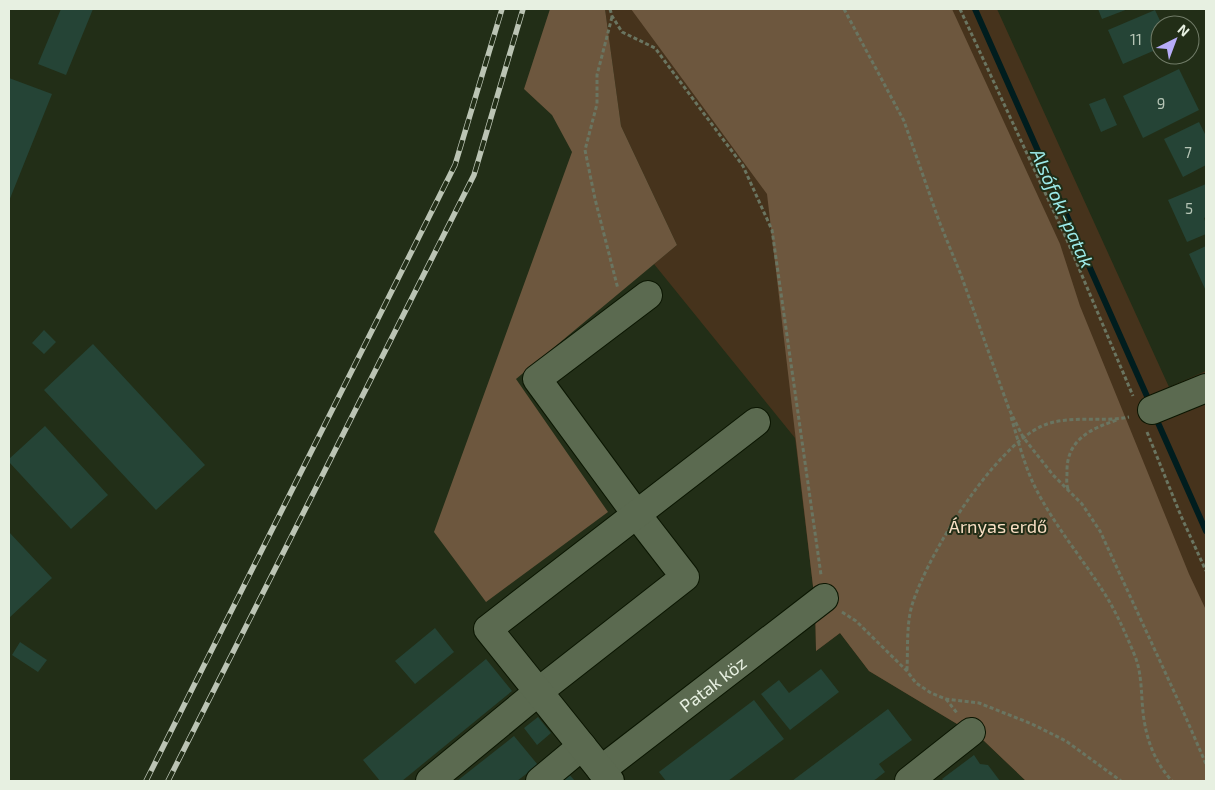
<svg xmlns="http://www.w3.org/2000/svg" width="1215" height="790" viewBox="0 0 1215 790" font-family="'Exo 2',sans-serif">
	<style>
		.green { fill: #46331c }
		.forest { fill: #6d573e }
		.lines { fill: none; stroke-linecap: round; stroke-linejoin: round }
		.stream { stroke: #001d1e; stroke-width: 6 }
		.building { fill: #254436 }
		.minor-casing { stroke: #0b1602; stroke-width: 30 }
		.path { stroke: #6a7561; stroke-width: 3; stroke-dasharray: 4 2.5; stroke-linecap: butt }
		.minor { stroke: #5b6a50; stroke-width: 28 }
		.rail-casing { stroke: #bbc4b4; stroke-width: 5.5 }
		.rail { stroke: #222e17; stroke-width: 4; stroke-dasharray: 11; stroke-linecap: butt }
		.labels { text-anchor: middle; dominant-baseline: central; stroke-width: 4; stroke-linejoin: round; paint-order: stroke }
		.number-label { font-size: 15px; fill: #b6c5b6 }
		.park-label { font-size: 18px; fill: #f9dfc4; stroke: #222e17 }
		.street-label { font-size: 18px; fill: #e7f0e1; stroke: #222e17 }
		.water-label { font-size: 19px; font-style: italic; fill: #9debea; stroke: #222e17 }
	</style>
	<rect width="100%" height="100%" fill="#222e17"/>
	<!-- green -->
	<path class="green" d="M605 9H997L1169 387 1206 371V781H1026L982 739 869 671 840 633 816 651 815 603 795 438 654 264 677 245 621 126Z"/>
	<!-- forest -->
	<path class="forest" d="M550 9H605L621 126 677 245 516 379 608 512 486 602 434 532 572 152 552 115 524 89Z
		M631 9H952L1060 244 1080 306 1189 574 1206 610V781H1026L982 739 869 671 840 633 816 651 815 603 767 194Z"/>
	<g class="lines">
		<!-- stream -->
		<path class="stream" d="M975 9 1150 403
			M1155 416 1206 531"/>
	</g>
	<!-- building -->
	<path class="building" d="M61 9H93L66 75 38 64Z
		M1098 9H1128L1102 19Z
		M1155 10 1162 25H1160V48L1123 64 1108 30Z
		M1179 69 1199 110 1143 138 1123 96Z
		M9 78 52 94 9 201Z
		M1105 98 1117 125 1101 132 1089 104Z
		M1199 122 1206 136V165L1183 177 1164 139Z
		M1206 184V217L1204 218 1206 224V234L1187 242 1168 200Z
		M1206 246V291L1189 254Z
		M44 330 56 342 44 354 32 343Z
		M93 344 205 465 156 510 44 390Z
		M45 426 108 495 71 529 9 462V459Z
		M9 532 52 578 9 618Z
		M435 628 454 652 415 684 395 661Z
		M20 642 47 660 38 672 12 655Z
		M486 659 512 691 402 781H380L363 760Z
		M821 669 839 692 790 730 761 694 779 680 789 693Z
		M754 700 784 739 728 781H666L659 772Z
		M888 709 912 740 879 764 885 772 876 779 873 781H792Z
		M538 717 551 733 537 745 524 728Z
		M514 736 538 765 517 781H457Z
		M974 755 980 764 988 765 1000 781H944L942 779Z
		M568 773 575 781H558Z"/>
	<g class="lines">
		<defs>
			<g id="minor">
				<path d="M1152 410 1206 388"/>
				<path id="s1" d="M601 770 824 598"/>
				<path d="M430 781 538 692 685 577 637 515 537 379 648 295"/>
				<path d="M540 781 582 746"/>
				<path d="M610 781 488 629 756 422"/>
				<path d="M909 781 971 732"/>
			</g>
		</defs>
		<!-- minor casing -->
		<use href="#minor" class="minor-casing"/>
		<!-- path -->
		<path class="path" d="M610 9 612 16 622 32 655 48 743 166 772 230 821 575
			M844 9 904 121 939 221 961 275 1009 409 1023 437 1053 475 1082 504 1100 531 1183 711 1206 764
			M960 9 1067 240 1133 396
			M612 17 597 75V104L585 150 595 199 618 289
			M1011 417C1018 440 1024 464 1034 485 1052 522 1079 554 1101 588 1115 609 1125 632 1135 656 1142 674 1141 693 1143 712 1146 739 1154 761 1172 781
			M1147 432 1181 516 1206 571
			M1068 489C1066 483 1067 478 1067 473 1066 440 1090 429 1117 420
			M842 612 856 621 907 671 916 683 931 693 946 699 979 703 1032 724 1066 741 1121 781
			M907 670C908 649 906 622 913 602 930 551 993 449 1042 426 1069 414 1101 423 1129 417
			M946 699 957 713"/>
		<!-- minor -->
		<use href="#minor" class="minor"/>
		<defs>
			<path id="rail" d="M146 781 455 165 502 9
				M168 781 474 175 523 9"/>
		</defs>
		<!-- rail casing -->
		<use href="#rail" class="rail-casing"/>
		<!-- rail -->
		<use href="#rail" class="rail"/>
	</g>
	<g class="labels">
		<!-- number labels -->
		<g class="number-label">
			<text x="1136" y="39">11</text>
			<text x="1161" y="103">9</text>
			<text x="1188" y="152">7</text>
			<text x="1189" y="208">5</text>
		</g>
		<!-- park labels -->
		<g class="park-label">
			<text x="998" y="526">Árnyas erdő</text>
		</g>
		<!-- street labels -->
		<g class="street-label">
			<text stroke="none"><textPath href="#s1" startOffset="141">Patak köz</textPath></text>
		</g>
		<!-- water labels -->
		<g class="water-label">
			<text transform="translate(1063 208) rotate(66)">Alsófoki-patak</text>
		</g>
	</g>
	<!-- border -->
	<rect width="1215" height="790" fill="none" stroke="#e7f0e1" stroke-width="20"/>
	<!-- north arrow -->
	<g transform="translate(1175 40) rotate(42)"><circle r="24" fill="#222e17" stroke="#717c68"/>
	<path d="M0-4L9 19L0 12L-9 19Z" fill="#b6acf8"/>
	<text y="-8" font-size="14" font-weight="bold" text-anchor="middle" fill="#e7f0e1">N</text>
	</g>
</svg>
